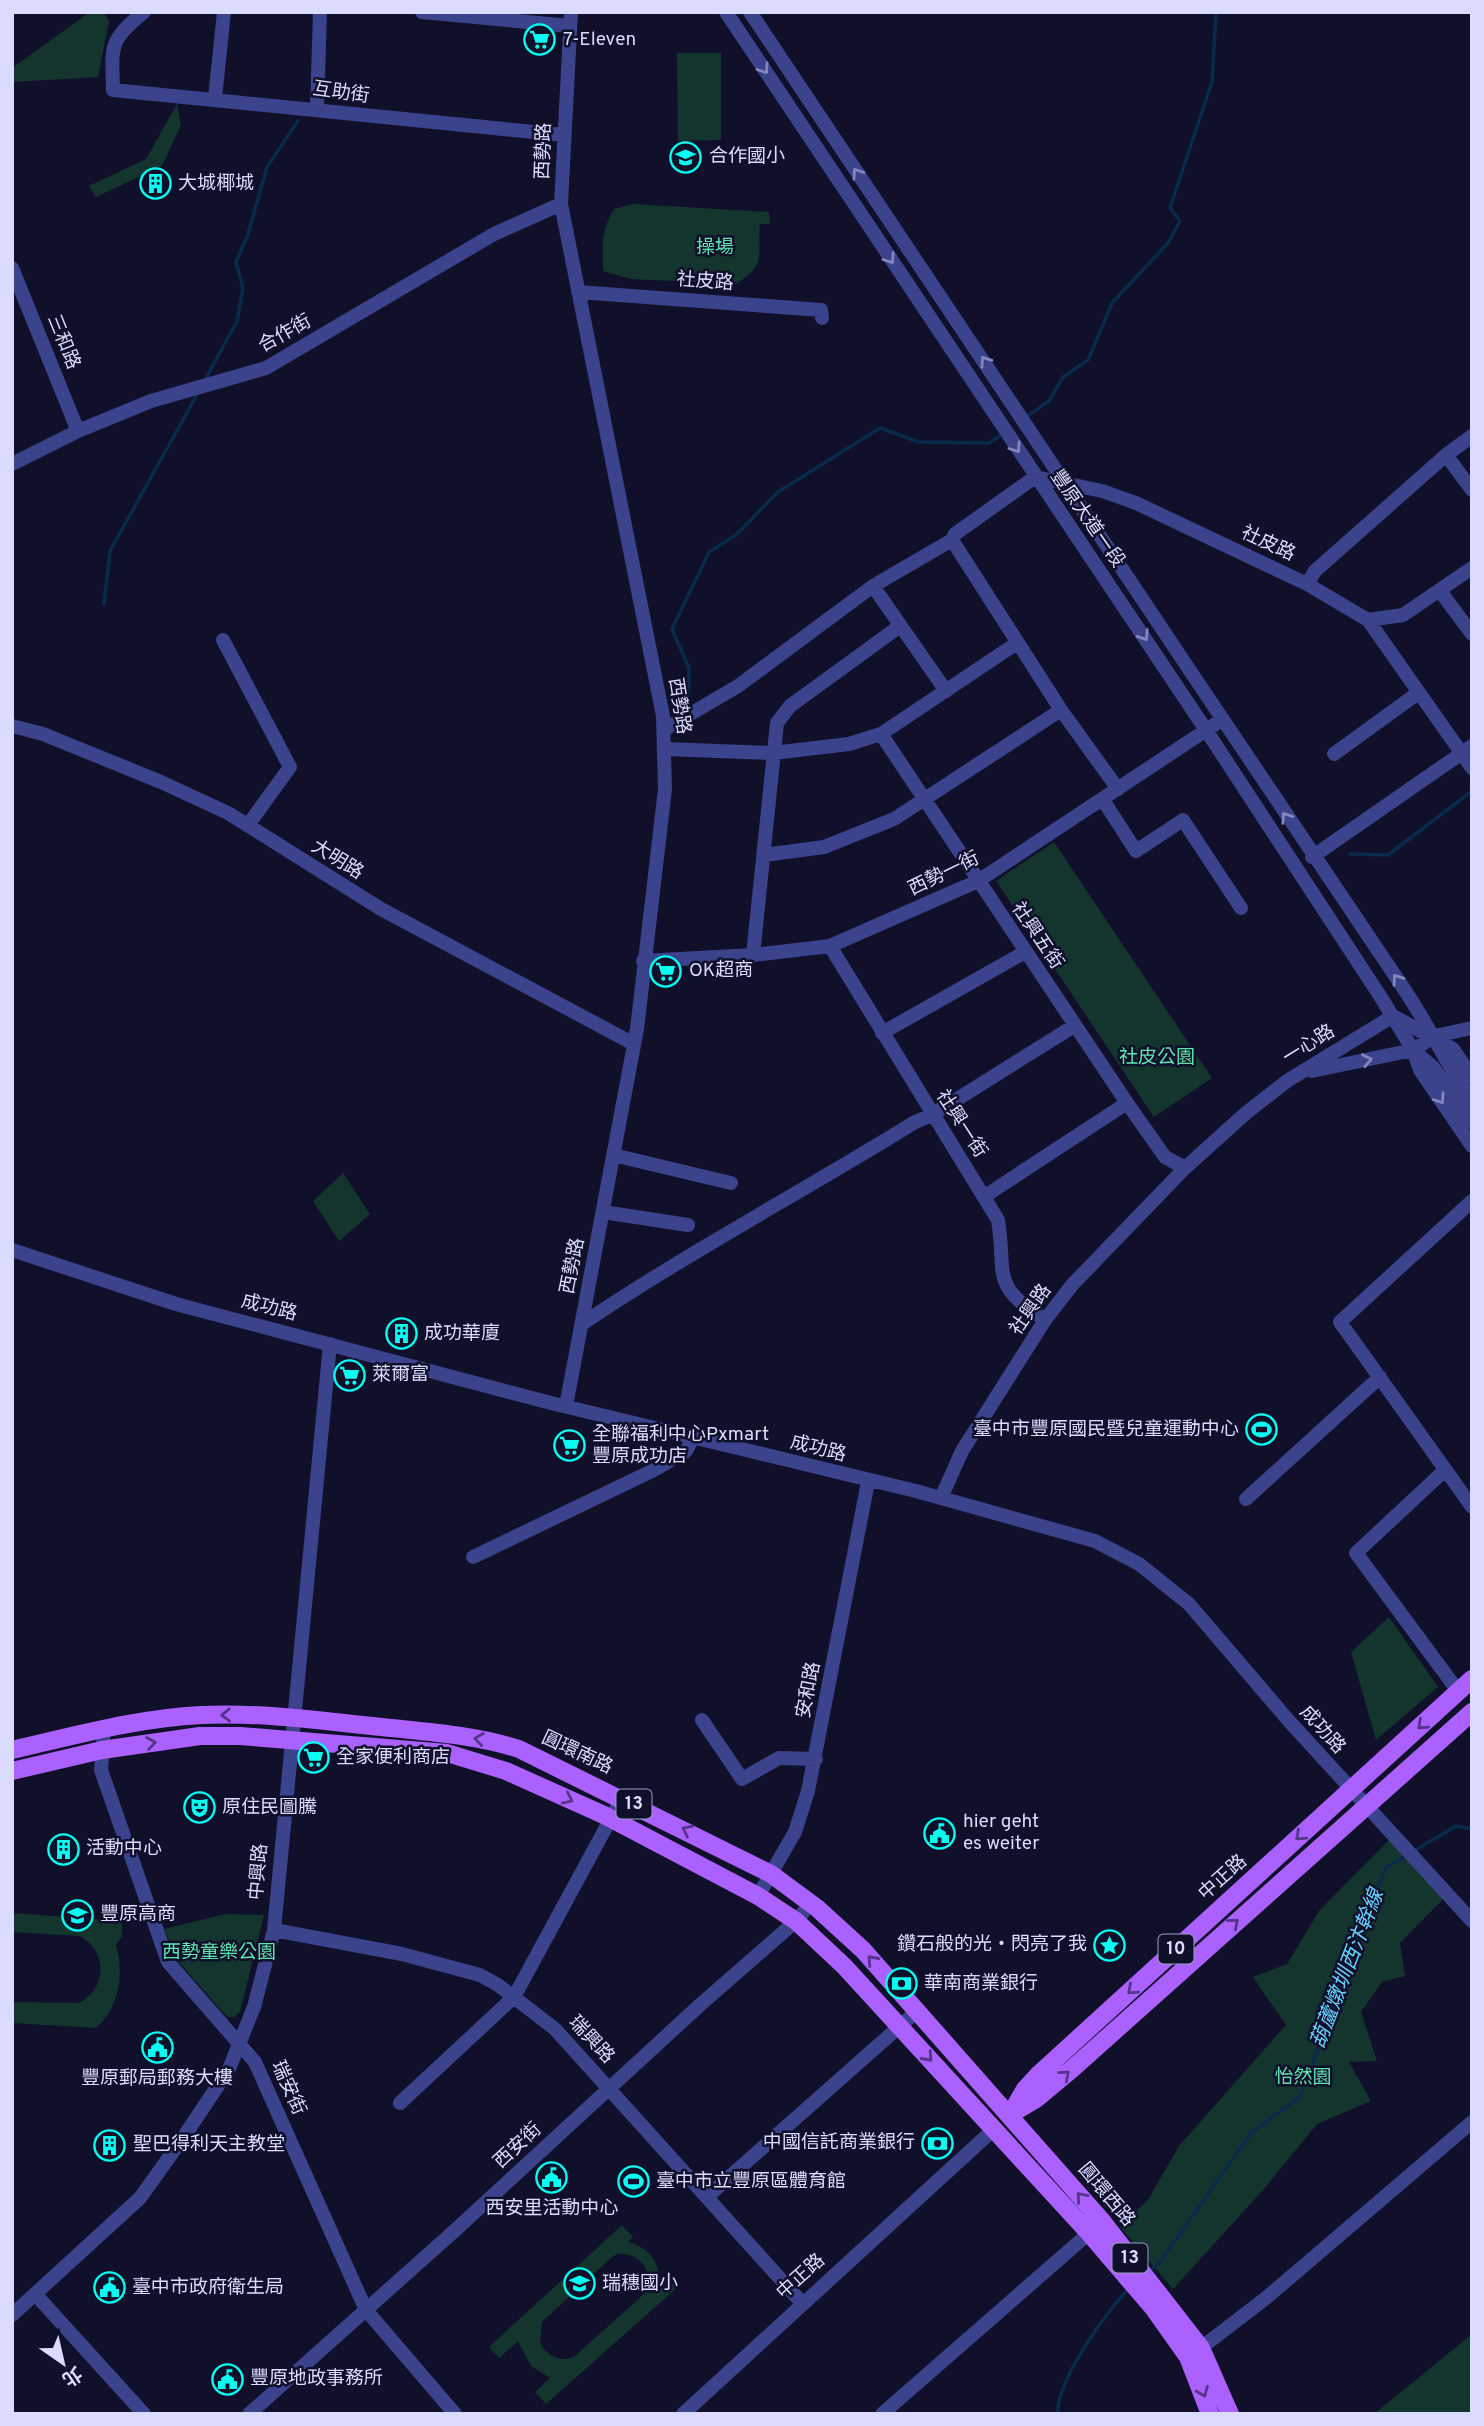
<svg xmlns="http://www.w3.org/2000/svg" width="1484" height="2426" viewBox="0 0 1484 2426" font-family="Overpass,'Noto Sans TC',sans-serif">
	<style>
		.green { fill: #13352e; fill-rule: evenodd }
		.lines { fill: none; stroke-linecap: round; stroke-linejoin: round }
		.stream { stroke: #092b4b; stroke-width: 3.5 }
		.minor { stroke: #3a438b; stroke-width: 14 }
		.major { stroke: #ab61ff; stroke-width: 18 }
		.oneway { stroke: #8287bf }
		.oneway2 { stroke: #56348a }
		.labels { text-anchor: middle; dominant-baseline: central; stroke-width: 5; stroke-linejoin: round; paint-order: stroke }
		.shield { fill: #10102b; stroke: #9d9ebf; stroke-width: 2 }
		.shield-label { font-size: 18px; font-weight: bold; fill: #dadbff }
		.poi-label { font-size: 19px; fill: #dadbff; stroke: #10102b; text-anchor: start }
		.street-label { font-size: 19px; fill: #dadbff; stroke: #10102b }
		.park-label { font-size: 19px; fill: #60e4af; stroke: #10102b }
		.water-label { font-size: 21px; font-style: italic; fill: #68d1ff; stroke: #10102b }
	</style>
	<rect width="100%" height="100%" fill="#10102b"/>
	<!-- green -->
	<path class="green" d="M90 12H103L109 21 98 77 12 82V68Z
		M677 53H721V140L678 141Z
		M177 104 181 125 162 166 96 197 89 186 146 159Z
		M633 204 769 212 770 224H760C757 255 768 264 736 284L631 279 603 271C603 245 600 233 614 209Z
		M1054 842 1212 1078 1154 1117 996 881Z
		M343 1173 370 1214 339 1241 313 1201Z
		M1389 1617 1438 1687 1376 1740 1351 1652Z
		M1397 1832 1451 1891 1400 1943 1405 1976 1382 1982 1361 2012 1377 2061 1349 2062 1371 2101 1317 2124 1263 2190 1173 2289 1120 2227 1148 2200 1179 2146 1286 2025 1253 1977 1287 1964 1319 1911Z
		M12 1913 122 1921V1937L116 1944C124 1975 120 2006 96 2028L12 2023V2002L79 2003C107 1988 108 1952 80 1936L12 1932Z
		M225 1914 264 1915 240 2012 234 2017H227L178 1961 164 1929Z
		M622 2225 633 2237 628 2242C648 2247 658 2260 660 2280L667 2274 679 2286 546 2404 535 2392 550 2378 531 2366 518 2341 499 2358 489 2347ZM619 2254C642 2253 655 2273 644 2294L574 2357C559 2362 548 2357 540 2343L542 2322 613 2256Z
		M1472 2334V2414H1374Z"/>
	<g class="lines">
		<!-- stream -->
		<path class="stream" d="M204 382 237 321 243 288 236 262 248 234 267 167 298 121
			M1026 417 1049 401 1063 377 1088 360 1112 303 1168 243 1180 221 1170 208 1212 82 1216 12
			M104 604 110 551 199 391
			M688 702 689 668 672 629 709 552 736 535 778 492 880 428 919 442 989 443 1003 434
			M1350 854 1388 855 1472 791
			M1414 1851 1456 1826 1472 1829
			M1149 2271 1160 2262 1251 2133 1300 2097 1386 1867 1408 1855
			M1058 2414C1055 2383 1108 2308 1130 2288"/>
		<!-- minor -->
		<path class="minor" d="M144 12C108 41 112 46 113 90L564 135
			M422 12 570 26
			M726 12 1206 730 1382 999 1413 1050 1420 1070 1472 1146
			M750 12C967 338 1185 664 1404 989 1429 1026 1447 1065 1472 1101
			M215 98 224 12
			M317 108 320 12
			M12 268 78 431
			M578 292 821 310 822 318
			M1446 455 1472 490
			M12 464 78 431 151 401 266 368 494 234 561 204
			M952 540 1061 710 1118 789
			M1307 584 1315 571 1446 455 1472 436
			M873 586 946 691
			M1440 591 1472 634
			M1368 620 1472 768
			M223 640 290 767 248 825
			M12 726 43 734 161 782 228 813 381 909 634 1044
			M665 729 738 686 873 586 952 540 955 534 1035 477 1102 491 1136 503 1307 584 1368 620 1403 615 1472 568
			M881 734 1127 1103 1165 1157 1185 1168
			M665 749 773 753 849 744 881 734 1017 643
			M1334 754 1418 693
			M1103 800 1136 851 1183 820 1241 908
			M764 855 824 847 894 819 1061 710
			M1312 857 1472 746
			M830 946 998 1220C1007 1276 989 1284 1045 1320
			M753 955 777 723 790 706 900 626
			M643 961 753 955 830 946 978 881 1223 719
			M882 1033 1025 952
			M1414 1051 1433 1067 1472 1122
			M1312 1071 1413 1050 1435 1036 1472 1028
			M613 1155 731 1183
			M985 1196 1127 1103
			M1472 1201 1340 1322 1472 1507
			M603 1212 688 1225
			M12 1250 176 1304 551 1403 916 1491 1095 1541 1139 1564 1189 1604 1289 1721 1472 1921
			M582 1324C690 1251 804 1191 915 1122L932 1115 1074 1026
			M566 1406 637 1029 665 789 663 716 561 204 571 12
			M1445 1470 1356 1553 1458 1691
			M941 1498 962 1451 1045 1320 1072 1285 1185 1168 1246 1113 1287 1081 1393 1016 1453 1049 1472 1077
			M1246 1499 1380 1377
			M473 1557 656 1469 686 1451 693 1438
			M702 1720 742 1779 779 1758 816 1759
			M104 1730 101 1770 168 1962 255 2062 366 2310 455 2414
			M758 1896 795 1832 808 1791 868 1482
			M274 1930 402 1954 480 1975 498 1985 555 2029 803 2304
			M400 2103 514 1997 622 1798
			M708 2196 917 2011
			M36 2295 144 2414
			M12 2315 140 2198 185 2135 229 2069 254 2007 274 1930 330 1344
			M1193 2354 1266 2298 1472 2122
			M249 2414 451 2234 701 2004 796 1921 811 1903
			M683 2414 993 2130
			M882 2414 1096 2227"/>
		<!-- major -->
		<path class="major" d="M12 1750C74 1736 138 1718 201 1715 262 1712 322 1721 382 1727 428 1732 475 1735 519 1749L771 1874 817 1908 863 1950 1102 2221 1201 2348 1230 2414
			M12 1771 102 1750 200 1736H240L447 1753 506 1771 604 1815 758 1896 796 1921 844 1966 1089 2233 1154 2309 1188 2357 1210 2414
			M1011 2114 1036 2099 1072 2069 1472 1712
			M1010 2115 1025 2089 1038 2075 1472 1679"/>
	</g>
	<!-- one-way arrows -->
	<defs><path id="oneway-chevron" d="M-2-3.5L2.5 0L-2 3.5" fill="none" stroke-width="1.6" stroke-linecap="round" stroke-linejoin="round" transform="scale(1.75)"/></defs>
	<g class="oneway">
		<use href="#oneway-chevron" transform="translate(764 69) rotate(56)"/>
		<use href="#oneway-chevron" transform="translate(857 173) rotate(-124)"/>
		<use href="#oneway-chevron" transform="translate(890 259) rotate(56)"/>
		<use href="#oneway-chevron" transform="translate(985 361) rotate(-125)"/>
		<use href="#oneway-chevron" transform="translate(1016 448) rotate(56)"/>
		<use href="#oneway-chevron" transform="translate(1144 636) rotate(57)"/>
		<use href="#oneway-chevron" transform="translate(1286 817) rotate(-123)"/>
		<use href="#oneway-chevron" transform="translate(1397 979) rotate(-125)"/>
		<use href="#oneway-chevron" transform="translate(1367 1060) rotate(-12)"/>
		<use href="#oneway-chevron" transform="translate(1440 1099) rotate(56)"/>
	</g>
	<g class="oneway2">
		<use href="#oneway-chevron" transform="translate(226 1715) rotate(179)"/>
		<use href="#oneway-chevron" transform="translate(1422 1725) rotate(137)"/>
		<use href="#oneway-chevron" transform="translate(479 1739) rotate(-172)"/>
		<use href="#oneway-chevron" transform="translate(151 1743) rotate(-9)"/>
		<use href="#oneway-chevron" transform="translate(568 1799) rotate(25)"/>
		<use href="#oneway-chevron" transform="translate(687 1830) rotate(-154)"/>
		<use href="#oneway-chevron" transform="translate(1300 1836) rotate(138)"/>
		<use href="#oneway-chevron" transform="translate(1234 1923) rotate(-41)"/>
		<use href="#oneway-chevron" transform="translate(872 1960) rotate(-132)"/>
		<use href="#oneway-chevron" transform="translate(1132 1990) rotate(138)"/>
		<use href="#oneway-chevron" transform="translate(928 2057) rotate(48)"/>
		<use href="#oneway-chevron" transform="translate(1065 2075) rotate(-40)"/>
		<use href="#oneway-chevron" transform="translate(1081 2197) rotate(-131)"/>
		<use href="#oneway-chevron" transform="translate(1203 2392) rotate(68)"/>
	</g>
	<!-- icons -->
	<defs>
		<symbol id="supermarket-ring" viewBox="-11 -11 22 22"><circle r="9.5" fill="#10102b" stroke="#06fff1" stroke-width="1.5"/><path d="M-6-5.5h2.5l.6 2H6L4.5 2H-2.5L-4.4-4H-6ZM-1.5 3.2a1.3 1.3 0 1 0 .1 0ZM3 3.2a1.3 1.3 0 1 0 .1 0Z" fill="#06fff1"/></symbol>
		<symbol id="school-ring" viewBox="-11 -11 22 22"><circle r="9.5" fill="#10102b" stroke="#06fff1" stroke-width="1.5"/><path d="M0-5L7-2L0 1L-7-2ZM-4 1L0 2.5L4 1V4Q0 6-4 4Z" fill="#06fff1"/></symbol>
		<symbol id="building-ring" viewBox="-11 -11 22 22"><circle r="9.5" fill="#10102b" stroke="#06fff1" stroke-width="1.5"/><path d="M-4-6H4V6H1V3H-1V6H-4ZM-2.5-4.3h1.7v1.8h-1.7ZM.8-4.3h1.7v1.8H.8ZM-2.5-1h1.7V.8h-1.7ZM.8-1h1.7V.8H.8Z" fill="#06fff1"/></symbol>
		<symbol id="stadium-ring" viewBox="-11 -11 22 22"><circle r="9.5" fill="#10102b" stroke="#06fff1" stroke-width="1.5"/><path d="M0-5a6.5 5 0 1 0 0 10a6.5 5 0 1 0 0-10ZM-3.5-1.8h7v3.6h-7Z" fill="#06fff1"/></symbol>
		<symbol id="theatre-ring" viewBox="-11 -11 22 22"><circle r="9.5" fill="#10102b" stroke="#06fff1" stroke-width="1.5"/><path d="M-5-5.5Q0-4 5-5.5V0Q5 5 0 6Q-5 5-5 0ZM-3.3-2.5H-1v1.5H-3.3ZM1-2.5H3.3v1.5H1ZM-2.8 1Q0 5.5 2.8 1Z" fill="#06fff1"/></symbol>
		<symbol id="civic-ring" viewBox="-11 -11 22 22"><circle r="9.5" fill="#10102b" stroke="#06fff1" stroke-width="1.5"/><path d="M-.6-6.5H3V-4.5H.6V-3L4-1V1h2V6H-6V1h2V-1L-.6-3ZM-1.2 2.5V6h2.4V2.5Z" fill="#06fff1"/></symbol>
		<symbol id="sight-ring" viewBox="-11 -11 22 22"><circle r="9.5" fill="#10102b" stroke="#06fff1" stroke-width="1.5"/><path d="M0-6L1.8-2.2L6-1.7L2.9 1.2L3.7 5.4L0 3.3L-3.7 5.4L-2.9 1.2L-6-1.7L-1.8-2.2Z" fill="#06fff1"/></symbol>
		<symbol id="bank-ring" viewBox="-11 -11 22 22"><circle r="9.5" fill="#10102b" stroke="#06fff1" stroke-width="1.5"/><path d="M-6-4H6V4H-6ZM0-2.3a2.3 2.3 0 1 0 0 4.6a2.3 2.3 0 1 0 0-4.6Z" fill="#06fff1"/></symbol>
	</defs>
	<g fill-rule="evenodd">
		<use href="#supermarket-ring" x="522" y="22" width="35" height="35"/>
		<use href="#school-ring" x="668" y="140" width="35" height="35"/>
		<use href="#building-ring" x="138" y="166" width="35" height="35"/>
		<use href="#supermarket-ring" x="648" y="954" width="35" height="35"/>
		<use href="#building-ring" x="384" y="1316" width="35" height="35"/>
		<use href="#supermarket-ring" x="332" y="1358" width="35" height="35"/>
		<use href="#stadium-ring" x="1244" y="1412" width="35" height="35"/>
		<use href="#supermarket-ring" x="552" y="1428" width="35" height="35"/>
		<use href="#supermarket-ring" x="296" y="1740" width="35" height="35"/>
		<use href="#theatre-ring" x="182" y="1790" width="35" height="35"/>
		<use href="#civic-ring" x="922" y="1816" width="35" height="35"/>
		<use href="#building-ring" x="46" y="1832" width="35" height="35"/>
		<use href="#school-ring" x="60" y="1898" width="35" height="35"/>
		<use href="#sight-ring" x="1092" y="1928" width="35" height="35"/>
		<use href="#bank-ring" x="884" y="1966" width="35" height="35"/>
		<use href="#civic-ring" x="140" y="2030" width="35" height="35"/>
		<use href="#bank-ring" x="920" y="2126" width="35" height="35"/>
		<use href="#building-ring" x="92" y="2128" width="35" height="35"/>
		<use href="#civic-ring" x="534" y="2160" width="35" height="35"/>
		<use href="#stadium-ring" x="616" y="2164" width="35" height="35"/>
		<use href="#school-ring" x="562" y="2266" width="35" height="35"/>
		<use href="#civic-ring" x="92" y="2270" width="35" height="35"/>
		<use href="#civic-ring" x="210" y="2362" width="35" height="35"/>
	</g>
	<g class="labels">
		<!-- shield labels -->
		<g class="shield">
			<rect x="616.5" y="1789.5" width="35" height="29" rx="5"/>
			<rect x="1158.5" y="1934.5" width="35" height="29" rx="5"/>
			<rect x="1112.5" y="2243.5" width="35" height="29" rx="5"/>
		</g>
		<g class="shield-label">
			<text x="634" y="1804">13</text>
			<text x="1176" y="1949">10</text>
			<text x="1130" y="2258">13</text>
		</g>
		<!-- poi labels -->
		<g class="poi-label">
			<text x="563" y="40">7-Eleven</text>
			<text x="709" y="157">合作國小</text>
			<text x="178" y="184">大城椰城</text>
			<text x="689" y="971">OK超商</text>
			<text x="424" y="1334">成功華廈</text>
			<text x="372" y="1375">萊爾富</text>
			<text x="1239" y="1430" text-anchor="end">臺中市豐原國民暨兒童運動中心</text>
			<text x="592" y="1435">全聯福利中心Pxmart<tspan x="592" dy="22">豐原成功店</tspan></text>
			<text x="336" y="1758">全家便利商店</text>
			<text x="222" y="1808">原住民圖騰</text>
			<text x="963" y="1822">hier geht<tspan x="963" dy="22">es weiter</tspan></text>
			<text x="86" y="1849">活動中心</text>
			<text x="100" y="1915">豐原高商</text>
			<text x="1087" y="1945" text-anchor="end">鑽石般的光‧閃亮了我</text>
			<text x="924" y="1984">華南商業銀行</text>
			<text x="157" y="2079" text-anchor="middle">豐原郵局郵務大樓</text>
			<text x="915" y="2143" text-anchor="end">中國信託商業銀行</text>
			<text x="133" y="2145">聖巴得利天主教堂</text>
			<text x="656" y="2182">臺中市立豐原區體育館</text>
			<text x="552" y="2209" text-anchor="middle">西安里活動中心</text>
			<text x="602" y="2284">瑞穗國小</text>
			<text x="132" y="2288">臺中市政府衛生局</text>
			<text x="250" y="2379">豐原地政事務所</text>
		</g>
		<!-- street labels -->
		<g class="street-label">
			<text transform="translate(341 93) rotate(8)">互助街</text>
			<text transform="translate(544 151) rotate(-88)">西勢路</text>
			<text transform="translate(705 282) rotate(4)">社皮路</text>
			<text transform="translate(285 334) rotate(-29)">合作街</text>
			<text transform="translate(63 342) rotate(68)">三和路</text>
			<text transform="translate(1087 519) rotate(55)">豐原大道一段</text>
			<text transform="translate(1268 544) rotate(25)">社皮路</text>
			<text transform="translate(679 706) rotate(81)">西勢路</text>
			<text transform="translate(337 860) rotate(32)">大明路</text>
			<text transform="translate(944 874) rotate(-26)">西勢一街</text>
			<text transform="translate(1037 936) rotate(56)">社興五街</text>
			<text transform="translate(1309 1045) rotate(-32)">一心路</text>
			<text transform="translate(961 1124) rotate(57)">社興一街</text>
			<text transform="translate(573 1266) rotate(-79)">西勢路</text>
			<text transform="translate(269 1308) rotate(14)">成功路</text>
			<text transform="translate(1031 1310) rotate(-55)">社興路</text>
			<text transform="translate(818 1449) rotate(14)">成功路</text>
			<text transform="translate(809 1690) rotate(-79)">安和路</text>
			<text transform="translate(1322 1730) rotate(48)">成功路</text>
			<text transform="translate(577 1753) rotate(25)">圓環南路</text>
			<text transform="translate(259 1872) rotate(-85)">中興路</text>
			<text transform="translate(1223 1878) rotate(-42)">中正路</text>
			<text transform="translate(591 2040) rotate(47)">瑞興路</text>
			<text transform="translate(288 2088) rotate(66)">瑞安街</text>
			<text transform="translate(518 2146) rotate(-43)">西安街</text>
			<text transform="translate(1106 2195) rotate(50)">圓環西路</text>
			<text transform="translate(801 2277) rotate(-42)">中正路</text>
		</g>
		<!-- park labels -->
		<g class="park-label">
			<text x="715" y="248">操場</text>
			<text x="1157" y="1058">社皮公園</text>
			<text x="219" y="1953">西勢童樂公園</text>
			<text x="1303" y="2078">怡然園</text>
		</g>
		<!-- water labels -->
		<g class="water-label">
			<text transform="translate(1348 1969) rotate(-69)">葫蘆燉圳西汴幹線</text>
		</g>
	</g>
	<!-- border -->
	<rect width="1484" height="2426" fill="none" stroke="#dadbff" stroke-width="28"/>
	<!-- north arrow -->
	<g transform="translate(63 2363) rotate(146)" stroke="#10102b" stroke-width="5" paint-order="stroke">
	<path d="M0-5L12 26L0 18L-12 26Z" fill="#dadbff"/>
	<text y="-10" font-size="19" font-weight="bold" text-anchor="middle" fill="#dadbff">北</text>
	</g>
</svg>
